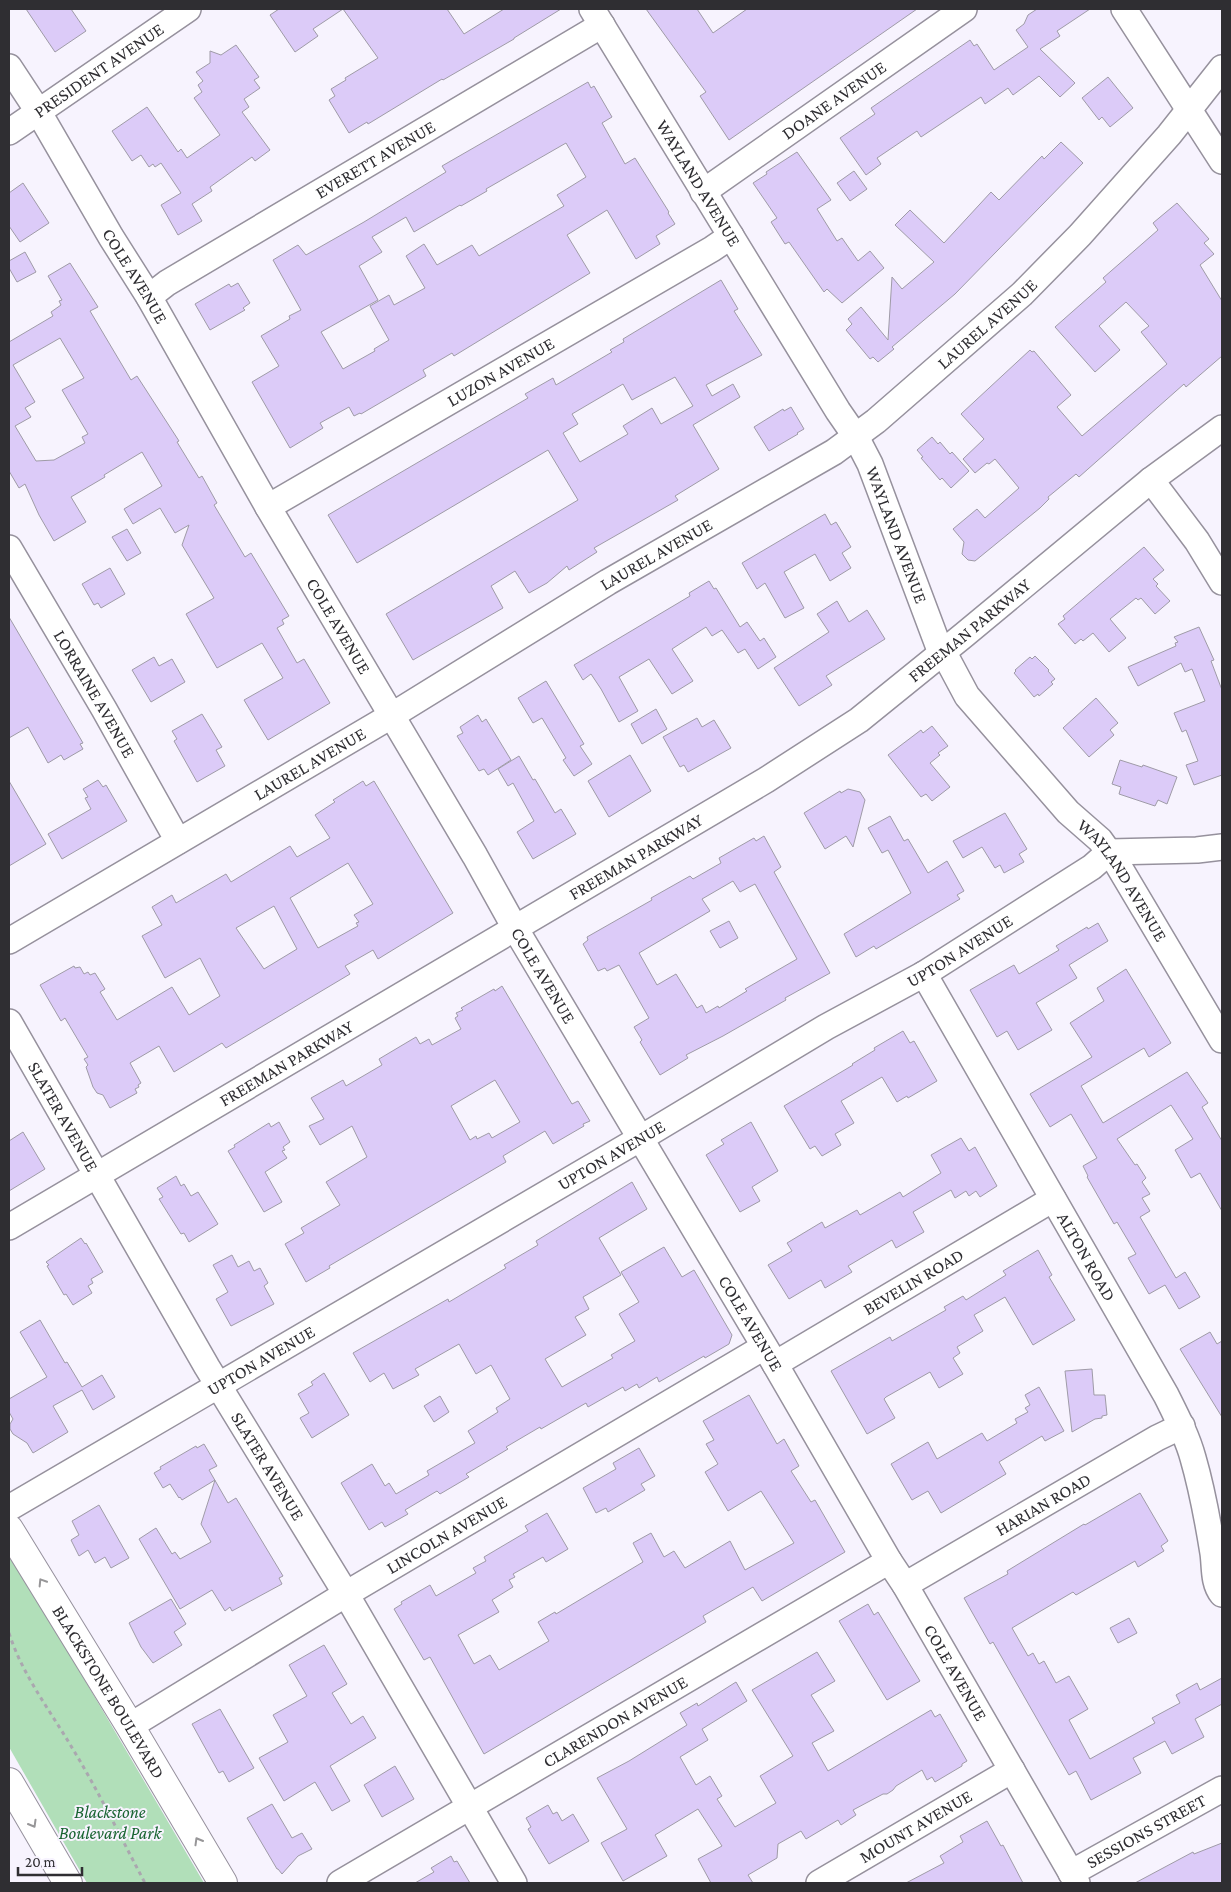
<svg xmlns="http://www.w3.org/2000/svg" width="1231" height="1892" viewBox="0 0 1231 1892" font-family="'Crimson Pro',serif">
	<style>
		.green { fill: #b1dfb9 }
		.building { fill: #dccbf8; stroke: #9f9ba7; fill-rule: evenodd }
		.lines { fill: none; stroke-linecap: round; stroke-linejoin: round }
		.minor-casing { stroke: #96919d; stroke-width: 28 }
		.major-casing { stroke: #96919d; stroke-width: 30 }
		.path { stroke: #aaa7af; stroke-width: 3; stroke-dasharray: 4 4; stroke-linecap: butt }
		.minor { stroke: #fff; stroke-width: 25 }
		.major { stroke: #fff; stroke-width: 28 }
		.oneway { stroke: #979698 }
		.labels { text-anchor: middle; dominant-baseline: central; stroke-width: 4; stroke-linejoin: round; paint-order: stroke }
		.street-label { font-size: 18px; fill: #2f2e32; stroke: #f7f3fe }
		.park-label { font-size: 18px; font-style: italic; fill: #186431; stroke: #f7f3fe }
	</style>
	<rect width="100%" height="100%" fill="#f7f3fe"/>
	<!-- green -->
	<path class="green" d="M9 1551 204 1883H87L9 1747Z"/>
	<!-- building -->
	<path class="building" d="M26 9H71L86 31 55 52Z
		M279 9H447L464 34 504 9H561L514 38V39L443 80 442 79 368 124 367 122 349 133 329 100 335 96 331 89 346 80 345 78 378 58 343 9 313 29 318 36 295 52 270 15Z
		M646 9H697L713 33 747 9H917L729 140 700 96 706 92Z
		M1037 9H1090L1057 31 1060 36 1040 49 1075 83 1060 97 1039 76 1013 95 1008 88 985 104 981 97 921 137 917 131 877 158 881 164 866 175 840 138 875 114 871 108 970 40 974 46 977 44 994 70 1028 47 1016 30 1024 24 1028 15Z
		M236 45 259 77 254 80 260 88 244 99 249 107 242 112 270 150 255 161 252 157 210 187 212 191 192 204 202 221 178 235 161 205 181 193 161 163 155 167 153 164 149 167 141 155 132 161 112 131 147 107 178 152 181 149 187 158 220 135 194 98 202 92 198 85 203 81 196 72 210 63V51L221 55Z
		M1108 77 1133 108 1110 127 1102 117 1099 120 1082 98Z
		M588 82 591 88 594 86 612 117 602 123 625 164 635 158 669 212 668 213 675 224 656 236 660 244 636 259 607 210 567 235 590 273 454 356 452 353 423 370 426 376 361 414 360 413 354 416 349 407 320 423 323 428 290 448 252 382 279 366 261 336 290 319 289 316 301 310 273 260 298 245 306 255 364 222 446 172 442 166ZM566 143 586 177 557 195 564 206 479 256 472 245 437 265 424 244 406 256 425 288 394 305 389 295 370 306 389 340 374 349 375 351 343 369 321 332 378 300 359 266 382 252 372 237 406 217 414 232 460 205 461 206 487 191 486 189Z
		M1061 142 1083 163 955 294 892 347 894 349 878 362 873 357 870 359 846 330 852 324 848 319 861 307 888 340 892 277 902 289 934 262 895 225 910 210 944 243 991 192 999 200 1042 156 1044 159Z
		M797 152 831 200 817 209 837 241 842 238 858 261 870 251 884 268 842 303 827 289 824 292 789 242 785 244 771 222 777 218 753 183 767 174 766 172Z
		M854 171 867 189 850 201 837 183Z
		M23 183 49 223 20 242 9 226V193Z
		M1177 203 1209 239 1204 243 1214 254 1200 265 1222 301V356L1186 387 1184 384 1079 477 1076 474 1048 497 1049 499 1040 508 975 561 968 560 962 554 964 542 953 529 977 509 985 518 1019 488 995 459 989 464 987 463 975 473 963 459 984 439 961 414 1030 350 1032 352 1034 351 1071 395 1057 407 1082 436 1167 364 1141 332 1149 326 1126 302 1099 326 1120 350 1095 372 1055 327 1106 282 1103 278 1158 230 1153 223Z
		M25 252 36 272 17 282 9 268V261Z
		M70 263 98 307 90 311 131 380 137 376 179 441 177 442 199 478 202 476 217 503 214 505 245 557 251 553 289 616 282 620 284 624 277 628 297 663 304 659 330 703 268 740 244 700 283 678 262 643 217 668 186 614 214 598 182 545 189 525 175 533 160 508 133 524 124 509 162 486 142 452 104 475 105 477 71 497 86 522 54 541 39 515 25 484 19 488 9 471V342L53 316 51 312 61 305 59 301 62 300 48 276ZM60 338 84 378 62 390 88 434 82 437 85 443 54 460 36 461 15 426 31 417 25 408 35 402 13 365Z
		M721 280 738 309 734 311 762 355 706 385 712 396 733 384 740 397 693 425 719 469 675 496 678 500 594 548 597 552 569 570 567 566 547 583 529 593 515 571 491 586 503 608 413 660 386 614 578 500 548 450 357 563 328 515 528 398 525 394 553 378 556 385 612 352 610 350 624 342 623 339ZM675 377 693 406 661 424 652 408 623 426 628 434 580 462 563 433 578 424 572 414 623 384 632 400Z
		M238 283 250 303 243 308 245 310 210 330 195 304 229 284 231 287Z
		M791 407 804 429 797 433 798 434 769 451 754 427 783 409 784 411Z
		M932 437 938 444 940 442 950 454 952 452 969 471 951 488 942 478 940 480 921 458 923 457 917 450Z
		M825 514 831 525 836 522 851 547 842 553 851 568 830 581 815 554 784 572 804 608 785 618 765 583 757 589 742 563Z
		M127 529 141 553 127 561 112 537Z
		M1144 547 1164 570 1153 579 1158 584 1156 586 1170 601 1155 614 1141 598 1138 600 1136 598 1110 619 1126 638 1109 652 1093 633 1083 641 1081 639 1075 644 1058 624 1065 619 1063 616Z
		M110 568 125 594 101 608 98 603 94 605 82 584Z
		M709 581 714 589 716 588 740 627 747 622 760 641 764 638 776 657 758 669 745 649 738 653 722 630 712 636 706 627 672 649 693 681 672 694 649 659 619 677 638 711 619 722 601 689 591 674 583 680 574 665 690 596 689 593Z
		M837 601 849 622 867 610 885 639 826 676 832 685 799 706 774 668 829 632 817 614Z
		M9 617 83 743 80 744 83 749 64 760 61 755 48 763 28 727 9 738Z
		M1199 627 1214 660 1211 661 1222 690V775L1194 785 1186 765 1198 761 1186 730 1182 732 1174 713 1205 701 1192 669 1185 672 1181 663 1138 686 1128 667 1176 646 1175 643 1178 642 1174 637Z
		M1035 656 1049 670 1048 671 1055 679 1051 682 1053 684 1039 696 1038 694 1034 697 1014 673 1016 671 1015 670 1030 657 1032 659Z
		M154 657 159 666 172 659 185 682 151 702 132 670Z
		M546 681 584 744 580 746 592 764 574 776 563 760 566 758 542 718 533 723 518 698Z
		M1096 698 1118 723 1110 730 1114 735 1089 757 1063 728Z
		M656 709 667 729 642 744 631 724Z
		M202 714 222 747 216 750 225 766 197 782 174 741 177 739 172 731Z
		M478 715 482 722 486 719 511 760 488 775 484 769 479 771 457 736 463 733 460 727Z
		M697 718 702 727 714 720 731 748 688 772 684 765 680 767 663 737Z
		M932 726 948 746 938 753 940 755 930 763 950 787 932 801 926 794 921 797 888 755 921 730 923 733Z
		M630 755 651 791 609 817 588 781Z
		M519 756 533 780 535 779 555 813 561 809 576 834 533 859 517 832 534 821 513 783 508 786 498 769Z
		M1120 760 1142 767 1143 765 1177 777 1167 804 1158 800 1155 806 1119 794 1121 787 1112 784Z
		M98 780 103 787 106 785 127 821 62 859 48 834 91 809 85 798 88 797 83 789Z
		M9 781 46 844 9 866Z
		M363 781 366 786 374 781 453 913 378 959 373 950 345 966 350 974 226 1048 222 1043 174 1072 159 1046 130 1063 141 1083 138 1085 139 1087 135 1089 137 1093 110 1108 103 1095 97 1093 93 1087 86 1067 88 1065 84 1059 88 1057 65 1018 61 1021 40 985 74 966 75 968 80 967 84 974 88 972 90 975 95 973 105 989 100 992 117 1020 172 987 189 1015 220 996 200 958 165 978 142 936 162 925 152 907 172 895 176 903 226 874 231 882 290 846 297 857 330 838 315 815 335 802 333 800ZM348 863 373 904 354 915 359 922 356 923 358 926 318 948 290 898ZM274 906 297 949 264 969 236 928Z
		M848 789 860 792 865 800 853 847 846 836 825 849 804 813 840 791 841 793Z
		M1005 813 1027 849 1019 854 1024 862 1004 873 1000 865 995 868 982 847 963 858 953 841Z
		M890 816 904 841 908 839 928 873 947 861 964 891 957 895 960 899 876 949 874 946 856 957 844 934 911 893 888 850 882 853 868 828Z
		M764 836 781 867 774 872 830 973 785 998 786 1000 723 1036 686 1055 688 1058 660 1075 640 1042 642 1040 634 1027 649 1018 619 965 607 971 605 968 598 971 583 944 588 940 587 937 652 900 651 898 690 876 693 879 721 863 719 858 754 838 756 841ZM733 881 740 892 755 884 797 959 745 989 747 991 719 1008 718 1006 706 1013 702 1005 697 1008 676 974 657 985 639 953 710 911 702 899Z
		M729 921 738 938 720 948 710 931Z
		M1098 923 1108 941 1069 965 1077 978 1036 1003 1052 1030 1018 1050 1007 1031 997 1037 970 990 1014 965 1019 974 1059 950 1056 946 1087 927 1088 929Z
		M1126 969 1171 1043 1149 1057 1144 1048 1081 1086 1103 1123 1187 1072 1208 1103 1202 1107 1222 1141V1211L1200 1173 1191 1178 1175 1150 1193 1139 1171 1105 1117 1139 1135 1165 1137 1164 1146 1178 1142 1182 1150 1194 1142 1198 1150 1211 1140 1217 1176 1278 1185 1272 1200 1297 1179 1309 1165 1285 1149 1294 1128 1258 1136 1254 1117 1222 1114 1224 1087 1177 1088 1176 1083 1166 1097 1158 1071 1114 1050 1127 1030 1094 1092 1057 1070 1023 1104 1001 1097 988Z
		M502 986 572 1104 578 1101 590 1121 583 1124 584 1126 553 1144 545 1131 503 1156 506 1162 329 1266 330 1268 306 1282 285 1244 304 1233 301 1228 340 1205 326 1182 367 1157 352 1126 320 1145 309 1126 324 1119 311 1098 343 1080 346 1086 382 1065 379 1059 416 1037 420 1044 429 1039 432 1045 461 1029 455 1018 458 1016 456 1013 463 1010 461 1008 494 989 495 991ZM495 1080 520 1122 492 1138 489 1133 477 1139 476 1136 470 1140 451 1106Z
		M903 1031 910 1043 914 1041 937 1081 908 1098 907 1096 897 1102 882 1077 841 1101 854 1123 835 1134 841 1145 822 1156 815 1146 810 1149 784 1106 853 1065 852 1064 875 1050 874 1048Z
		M279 1122 290 1142 283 1147 285 1150 282 1151 287 1158 265 1172 282 1202 264 1212 228 1151 235 1147 234 1145 269 1123 271 1127Z
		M751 1122 778 1171 752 1187 760 1201 740 1212 706 1155 724 1144 721 1140Z
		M23 1132 45 1169 9 1191V1141Z
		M961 1138 969 1151 975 1147 997 1186 980 1197 976 1191 969 1196 966 1191 955 1198 951 1190 913 1212 924 1232 896 1248 892 1240 848 1266 852 1272 825 1288 821 1280 789 1299 768 1265 792 1251 787 1243 822 1222 825 1228 857 1210 860 1215 900 1192 903 1197 941 1173 931 1155Z
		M176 1176 181 1186 184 1184 191 1196 198 1192 218 1224 189 1242 184 1233 181 1234 159 1199 163 1197 157 1188Z
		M632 1182 647 1209 599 1238 621 1275 583 1297 589 1309 575 1317 586 1335 545 1359 562 1387 613 1358 611 1355 635 1341 619 1314 639 1302 621 1272 664 1247 682 1277 694 1270 732 1335 729 1344 705 1358 704 1356 659 1382 657 1377 639 1388 637 1384 625 1391 623 1387 588 1407 586 1403 541 1429 540 1427 506 1447 508 1449 466 1474 469 1477 440 1494 437 1491 405 1510 408 1514 385 1527 382 1522 369 1530 341 1483 372 1464 385 1486 389 1483 396 1494 429 1475 427 1471 475 1443 468 1431 498 1412 496 1408 510 1399 491 1365 476 1374 459 1344 415 1369 419 1375 393 1389 384 1373 370 1382 353 1353 448 1299 449 1302 506 1268 504 1265 538 1245 536 1241Z
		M81 1238 85 1244 86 1243 103 1272 91 1279 93 1283 88 1286 92 1293 73 1305 66 1294 64 1295 47 1266 49 1265 46 1262Z
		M1038 1250 1052 1275 1049 1277 1075 1320 1033 1345 1005 1297 974 1315 983 1331 957 1347 960 1353 953 1358 963 1374 939 1388 930 1372 886 1397 884 1399 895 1418 867 1434 831 1371 890 1337 892 1341 946 1310 944 1307 963 1296 966 1300 1006 1275 1003 1271Z
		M232 1255 238 1267 249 1261 254 1271 260 1268 268 1283 264 1286 274 1304 231 1326 216 1299 228 1292 213 1265Z
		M40 1320 65 1363 67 1362 82 1387 102 1375 115 1397 93 1410 82 1390 53 1406 68 1432 33 1453 27 1443 13 1434 10 1429V1424L13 1419 9 1412V1399L47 1377 20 1332Z
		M1210 1332 1217 1344 1222 1341V1417L1180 1349Z
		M1092 1369 1094 1395H1105L1107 1415 1102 1416V1418L1095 1419 1072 1432 1065 1371Z
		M324 1373 349 1415 312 1438 300 1418 309 1413 298 1394 313 1385 311 1382Z
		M1039 1387 1064 1431 1045 1441 1042 1436 999 1462 1006 1474 941 1513 928 1491 912 1500 891 1464 928 1442 937 1459 982 1433 987 1441 1017 1423 1015 1419 1028 1412 1025 1408 1030 1405 1025 1395Z
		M749 1395 777 1444 784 1439 799 1466 791 1471 811 1502 815 1500 845 1552 762 1601 753 1587 703 1616 706 1622 484 1754 430 1657 424 1660 394 1609 402 1604 401 1602 430 1585 436 1596 476 1573 473 1568 486 1561 484 1557 528 1531 525 1526 547 1513 568 1549 546 1562 543 1557 513 1574 515 1577 509 1580 513 1587 492 1600 499 1612 458 1635 474 1664 490 1655 499 1670 549 1641 538 1622 555 1612 556 1614 643 1562 633 1543 651 1533 664 1557 674 1551 685 1568 730 1541 745 1570 794 1543 761 1491 728 1511 705 1472 718 1464 706 1444 714 1440 703 1421Z
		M440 1396 449 1412 434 1422 424 1406Z
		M204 1444 217 1466 209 1470 228 1503 236 1498 283 1576 279 1578 282 1584 232 1611 230 1607 225 1611 212 1590 180 1609 139 1539 156 1528 172 1554 175 1552 180 1559 211 1542 201 1524 215 1480 182 1500 180 1497 179 1498 170 1484 163 1488 154 1473 161 1469 160 1467 196 1446 197 1448Z
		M639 1448 655 1476 641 1484 645 1490 608 1512 606 1508 596 1513 583 1488 616 1469 613 1463Z
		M1140 1493 1168 1541 1161 1546 1164 1551 1138 1567 1135 1561 1076 1595 1073 1592 1012 1628 1028 1656 1033 1653 1039 1664 1044 1661 1056 1683 1069 1676 1088 1709 1069 1720 1090 1759 1155 1723 1152 1718 1180 1703 1176 1695 1197 1683 1200 1690 1222 1678V1704L1195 1719 1204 1737 1172 1754 1165 1741 1133 1758 1141 1773 1091 1800 1076 1771 1069 1775 993 1642 990 1644 964 1598 1008 1574 1007 1571 1084 1524 1085 1525Z
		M99 1505 129 1558 111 1568 105 1557 95 1563 88 1550 79 1556 71 1540 79 1535 72 1521Z
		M171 1599 186 1624 174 1632 182 1645 153 1663 141 1647 129 1623Z
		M868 1604 874 1615 878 1612 920 1681 887 1700 839 1621Z
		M1129 1618 1137 1633 1118 1643 1110 1628Z
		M324 1645 347 1684 332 1693 351 1724 363 1716 376 1738 330 1766 350 1801 332 1811 315 1782 284 1801 259 1758 288 1742 273 1715 307 1696 289 1665Z
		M817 1652 835 1681 811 1695 834 1731 812 1743 828 1771 931 1710 935 1717 940 1714 967 1761 962 1764V1766L935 1782 932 1777 927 1780 922 1770 896 1786 893 1790 887 1794H883L853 1810 856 1815 841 1825 838 1820 806 1839 801 1831 778 1844 777 1858 748 1875 753 1883H711L698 1859 722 1846 698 1809 655 1835 667 1856 623 1881 601 1843 627 1829 597 1778 629 1761 687 1725 680 1713 697 1703 698 1706 736 1682 747 1701 702 1729 708 1740 680 1757 696 1785 710 1776 722 1796 717 1799 735 1827 776 1803 760 1776 793 1756 752 1690Z
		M220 1709 254 1768 229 1782 223 1771 219 1773 192 1724Z
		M395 1766 414 1799 382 1817 364 1785Z
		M272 1804 292 1838 302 1833 312 1849 298 1856 282 1874 278 1869H277L247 1818Z
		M548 1805 553 1814 557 1812 562 1821 573 1814 589 1841 549 1864 528 1829 531 1827 526 1818Z
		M987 1821 1001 1846 1003 1845 1023 1883H906L944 1863 940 1856 963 1842 960 1836Z
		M1222 1843V1883H1135L1193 1852 1194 1854Z
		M451 1856 454 1862 457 1861 470 1883H415L434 1872 431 1868Z"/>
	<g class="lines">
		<defs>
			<g id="minor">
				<path id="s1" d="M592 9 838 411 856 437 870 464 941 653H944L967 696 1068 812 1100 840 1118 865 1222 1040"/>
				<path d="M1124 9 1222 161"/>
				<path id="s2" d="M9 67 38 111 111 237 149 297 268 507 475 856 515 928 775 1364 889 1561 905 1585 1077 1883"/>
				<path id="s3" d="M9 132 188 9"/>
				<path id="s4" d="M703 192 964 9"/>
				<path id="s5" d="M149 297 167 283 602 25"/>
				<path d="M1151 480 1197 541 1222 582"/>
				<path id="s6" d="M268 507 712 249 731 236"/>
				<path id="s7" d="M9 548 104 709 178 841"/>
				<path id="s8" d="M9 941 391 716 608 582 834 452 876 421 1022 294 1080 235 1169 135 1222 68"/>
				<path id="s9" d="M924 974 1166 1395C1176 1415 1187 1436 1193 1458 1202 1489 1208 1522 1213 1553 1215 1567 1213 1583 1222 1594"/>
				<path id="s10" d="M9 1022 207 1367 346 1594 514 1883"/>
				<path id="s11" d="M9 1227 766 780 859 720 964 635 1151 480 1222 428"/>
				<path id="s12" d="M775 1364 1053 1199"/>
				<path id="s13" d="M9 1508 641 1138 826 1027 924 974 1092 867 1109 852 1197 850 1222 847"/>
				<path id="s14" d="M905 1585 1157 1438 1182 1426"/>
				<path id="s15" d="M130 1726 346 1594 764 1347"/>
				<path id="s16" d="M1071 1873 1222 1789"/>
				<path id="s17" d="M340 1883 889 1561"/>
				<path id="s18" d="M819 1883 1012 1770"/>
			</g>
			<g id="major">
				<path id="s19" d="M9 1529 130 1726 223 1883"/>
				<path d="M9 1782 68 1883"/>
			</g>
		</defs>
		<!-- minor casing -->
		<use href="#minor" class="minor-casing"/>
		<!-- major casing -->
		<use href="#major" class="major-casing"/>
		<!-- path -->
		<path class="path" d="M9 1633C22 1674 49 1709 71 1746 98 1790 121 1838 145 1883"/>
		<!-- minor -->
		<use href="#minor" class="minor"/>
		<!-- major -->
		<use href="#major" class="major"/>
	</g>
	<!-- one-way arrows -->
	<defs><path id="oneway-chevron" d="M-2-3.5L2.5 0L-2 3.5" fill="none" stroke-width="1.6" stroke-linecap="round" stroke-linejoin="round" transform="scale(1.25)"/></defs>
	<g class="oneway">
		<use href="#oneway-chevron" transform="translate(42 1582) rotate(-122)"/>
		<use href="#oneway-chevron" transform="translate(33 1824) rotate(60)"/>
		<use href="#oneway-chevron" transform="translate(198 1841) rotate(-120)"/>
	</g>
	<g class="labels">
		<!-- street labels -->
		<g class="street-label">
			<text stroke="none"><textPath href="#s3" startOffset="109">PRESIDENT AVENUE</textPath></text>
			<text stroke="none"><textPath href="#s4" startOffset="160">DOANE AVENUE</textPath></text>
			<text stroke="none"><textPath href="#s5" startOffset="265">EVERETT AVENUE</textPath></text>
			<text stroke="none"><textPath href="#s1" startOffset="204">WAYLAND AVENUE</textPath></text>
			<text stroke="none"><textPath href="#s2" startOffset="244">COLE AVENUE</textPath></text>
			<text stroke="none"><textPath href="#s8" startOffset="1159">LAUREL AVENUE</textPath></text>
			<text stroke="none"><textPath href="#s6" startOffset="269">LUZON AVENUE</textPath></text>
			<text stroke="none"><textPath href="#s1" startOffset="609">WAYLAND AVENUE</textPath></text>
			<text stroke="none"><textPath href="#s8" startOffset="754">LAUREL AVENUE</textPath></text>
			<text stroke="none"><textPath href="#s2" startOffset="649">COLE AVENUE</textPath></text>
			<text stroke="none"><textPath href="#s11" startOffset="1132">FREEMAN PARKWAY</textPath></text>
			<text stroke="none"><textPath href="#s7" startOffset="169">LORRAINE AVENUE</textPath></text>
			<text stroke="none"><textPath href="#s8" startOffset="349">LAUREL AVENUE</textPath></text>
			<text stroke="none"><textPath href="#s11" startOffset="728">FREEMAN PARKWAY</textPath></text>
			<text stroke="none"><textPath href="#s1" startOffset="1029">WAYLAND AVENUE</textPath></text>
			<text stroke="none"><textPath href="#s13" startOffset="1102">UPTON AVENUE</textPath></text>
			<text stroke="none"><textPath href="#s2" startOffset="1054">COLE AVENUE</textPath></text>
			<text stroke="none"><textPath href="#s11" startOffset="322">FREEMAN PARKWAY</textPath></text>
			<text stroke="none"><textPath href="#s10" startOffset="109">SLATER AVENUE</textPath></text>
			<text stroke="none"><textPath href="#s13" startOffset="698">UPTON AVENUE</textPath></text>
			<text stroke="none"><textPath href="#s9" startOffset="326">ALTON ROAD</textPath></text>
			<text stroke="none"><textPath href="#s12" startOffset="161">BEVELIN ROAD</textPath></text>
			<text stroke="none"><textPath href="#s2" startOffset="1459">COLE AVENUE</textPath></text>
			<text stroke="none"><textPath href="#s13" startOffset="292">UPTON AVENUE</textPath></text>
			<text stroke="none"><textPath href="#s10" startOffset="514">SLATER AVENUE</textPath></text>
			<text stroke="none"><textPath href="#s14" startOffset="160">HARIAN ROAD</textPath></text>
			<text stroke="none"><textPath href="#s15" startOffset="370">LINCOLN AVENUE</textPath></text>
			<text stroke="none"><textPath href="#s2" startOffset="1864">COLE AVENUE</textPath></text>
			<text stroke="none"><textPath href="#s19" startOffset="191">BLACKSTONE BOULEVARD</textPath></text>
			<text stroke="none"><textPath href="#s17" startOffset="319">CLARENDON AVENUE</textPath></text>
			<text stroke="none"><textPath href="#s18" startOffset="112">MOUNT AVENUE</textPath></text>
			<text stroke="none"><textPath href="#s16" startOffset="86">SESSIONS STREET</textPath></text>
		</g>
		<!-- park labels -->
		<g class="park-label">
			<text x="110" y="1812">Blackstone<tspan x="110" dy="21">Boulevard Park</tspan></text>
		</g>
	</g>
	<!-- border -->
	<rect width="1231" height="1892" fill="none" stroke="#2f2e32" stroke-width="20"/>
	<!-- scale -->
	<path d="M18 1867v8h64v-8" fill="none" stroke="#2f2e32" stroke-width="2.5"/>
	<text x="25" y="1867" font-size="15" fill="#2f2e32" stroke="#f7f3fe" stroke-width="4" paint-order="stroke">20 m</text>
</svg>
